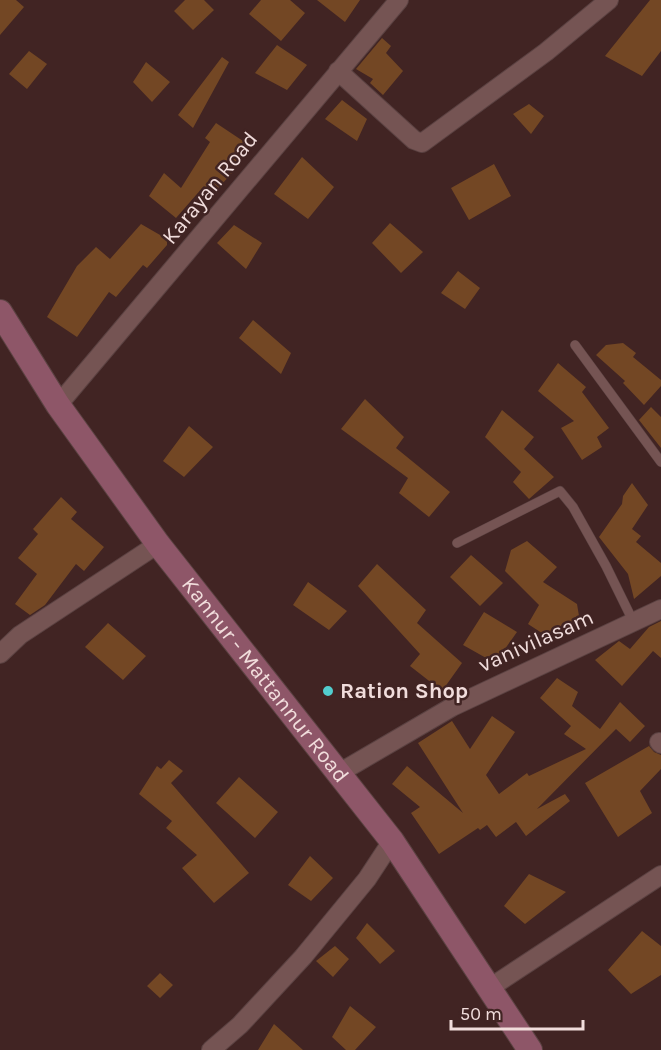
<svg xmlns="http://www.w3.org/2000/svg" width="661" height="1050" viewBox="0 0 661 1050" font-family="Karla,sans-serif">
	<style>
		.building { fill: #734724 }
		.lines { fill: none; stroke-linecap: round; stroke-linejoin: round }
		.service-casing { stroke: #5b4242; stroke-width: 10 }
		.minor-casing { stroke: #5b4242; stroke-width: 20 }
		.secondary-casing { stroke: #5b4242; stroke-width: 26 }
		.service { stroke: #755453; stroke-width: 9 }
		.minor { stroke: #755453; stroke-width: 18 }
		.secondary { stroke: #8e5668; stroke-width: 24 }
		.poi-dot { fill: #52cdce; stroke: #412423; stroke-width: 2 }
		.labels { text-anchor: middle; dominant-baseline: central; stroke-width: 5; stroke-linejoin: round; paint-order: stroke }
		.street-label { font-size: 22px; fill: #f1dddc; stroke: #412423 }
		.poi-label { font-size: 22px; font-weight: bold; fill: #f1dddc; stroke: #412423; text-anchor: start }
	</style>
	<rect width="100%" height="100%" fill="#412423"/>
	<!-- building -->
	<path class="building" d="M0 0H16L24 7 0 35Z
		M185 0H204L214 10 193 30 174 11Z
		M261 0H290L305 13 281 41 249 14Z
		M317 0H360L345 22Z
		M650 0H661V51L642 76 605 56Z
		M382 38 391 46 386 53 403 71 383 95 370 83 373 79 356 69Z
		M277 45 307 65 287 90 255 73Z
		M29 51 47 64 27 89 9 74Z
		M222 57 229 62 193 128 178 115Z
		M146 62 170 82 152 102 133 82Z
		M342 100 367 119 357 141 325 119Z
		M529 104 544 116 531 134 513 114Z
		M216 123 246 143 231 174 213 194 204 186 176 218 149 196 164 173 181 188 210 142 205 138Z
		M302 157 334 187 308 219 274 194Z
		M494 164 511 196 469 220 451 188Z
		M390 223 423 252 401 273 372 243Z
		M141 224 167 239V245L147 268 143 265 116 297 109 292 77 337 47 317 77 266 96 247 110 259Z
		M234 225 262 243 246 269 217 243Z
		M458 271 480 288 465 309 441 293Z
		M253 320 291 353 281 374 239 338Z
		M623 343 636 353 633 357 661 380V386L644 405 623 383 625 381 596 355 606 345Z
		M558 363 586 387 582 392 609 428 597 437 602 447 582 460 561 428 574 421 538 391Z
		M365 399 404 437 396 448 450 492 429 517 399 493 408 478 341 429Z
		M651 407 661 417V448L639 420Z
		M502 410 534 437 524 449 554 477 529 499 513 482 521 472 485 437Z
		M189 426 213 447 184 477 163 461Z
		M632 483 648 505 632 529 641 536 636 542 661 563V576L634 599 628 574 599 537 622 504 623 496Z
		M61 497 77 512 71 519 104 547 84 571 76 564 45 605 30 615 15 604 37 574 18 558 38 534 33 529Z
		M527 541 557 567 543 582 577 604 579 616 554 641 528 624 539 605 505 571 511 550Z
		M471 555 503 583 480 606 450 577Z
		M377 564 426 610 417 623 462 663 442 691 410 666 420 654 358 586Z
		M308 582 347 611 329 630 293 605Z
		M484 612 517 632 495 663 463 645Z
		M661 621V658L653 651 622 686 595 660 619 641 630 649 649 627Z
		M108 623 146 656 123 680 85 647Z
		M557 678 578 692 572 706 600 729 620 702 645 726 630 742 616 729 537 809 565 794 570 801 526 836 516 822 496 837 487 825 480 830 478 828 439 854 411 813 420 807 392 784 407 766 463 813 418 743 452 721 470 749 492 716 515 732 486 775 499 794 527 773 529 776 586 749 564 734 571 726 540 698Z
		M649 746 654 752 661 755V769L640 791 652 813 618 837 585 783Z
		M169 760 183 771 171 783 249 873 214 903 182 868 197 855 166 828 172 821 139 794 157 766 161 769Z
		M239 777 278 812 255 838 216 803Z
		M310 856 333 878 311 901 288 885Z
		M529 874 566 892 525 924 504 906Z
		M367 923 395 951 380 964 356 938Z
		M642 931 661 946V975L631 994 608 970Z
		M335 946 349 959 333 977 316 961Z
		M160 973 173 985 160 998 147 986Z
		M350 1006 376 1027 355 1050H346L332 1037Z
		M274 1024 303 1050H258Z"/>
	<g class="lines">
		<defs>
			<path id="service" d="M575 345 661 462
				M457 543 560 491 573 507 606 566 634 623"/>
			<path id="minor" d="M338 71 414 140 422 143 546 52 609 0
				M58 405 399 0
				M0 654 20 635 158 544
				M659 742 661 744
				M339 773 452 707 661 609
				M491 987 661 875
				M211 1050 240 1025 303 957 367 879 392 841"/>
			<g id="secondary">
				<path id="s1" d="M0 312 58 405 158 544 392 841 530 1050"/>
			</g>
		</defs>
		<!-- service casing -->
		<use href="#service" class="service-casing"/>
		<!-- minor casing -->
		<use href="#minor" class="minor-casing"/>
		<!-- secondary casing -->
		<use href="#secondary" class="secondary-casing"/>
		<!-- service -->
		<use href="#service" class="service"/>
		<!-- minor -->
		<use href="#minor" class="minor"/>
		<!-- secondary -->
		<use href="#secondary" class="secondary"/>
	</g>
	<!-- markers -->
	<circle class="poi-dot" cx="328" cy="691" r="6"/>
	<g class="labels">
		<!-- street labels -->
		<g class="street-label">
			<text transform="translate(210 188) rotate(-51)">Karayan Road</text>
			<text transform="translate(536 641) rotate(-24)">vanivilasam</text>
			<text stroke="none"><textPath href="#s1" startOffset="454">Kannur - Mattannur Road</textPath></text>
		</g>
		<!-- poi labels -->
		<g class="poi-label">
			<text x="340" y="691">Ration Shop</text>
		</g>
	</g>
	<!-- scale -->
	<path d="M451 1020v9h132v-9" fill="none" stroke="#f1dddc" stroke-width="3"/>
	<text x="460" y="1020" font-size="18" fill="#f1dddc" stroke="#412423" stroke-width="4.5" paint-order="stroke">50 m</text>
</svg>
